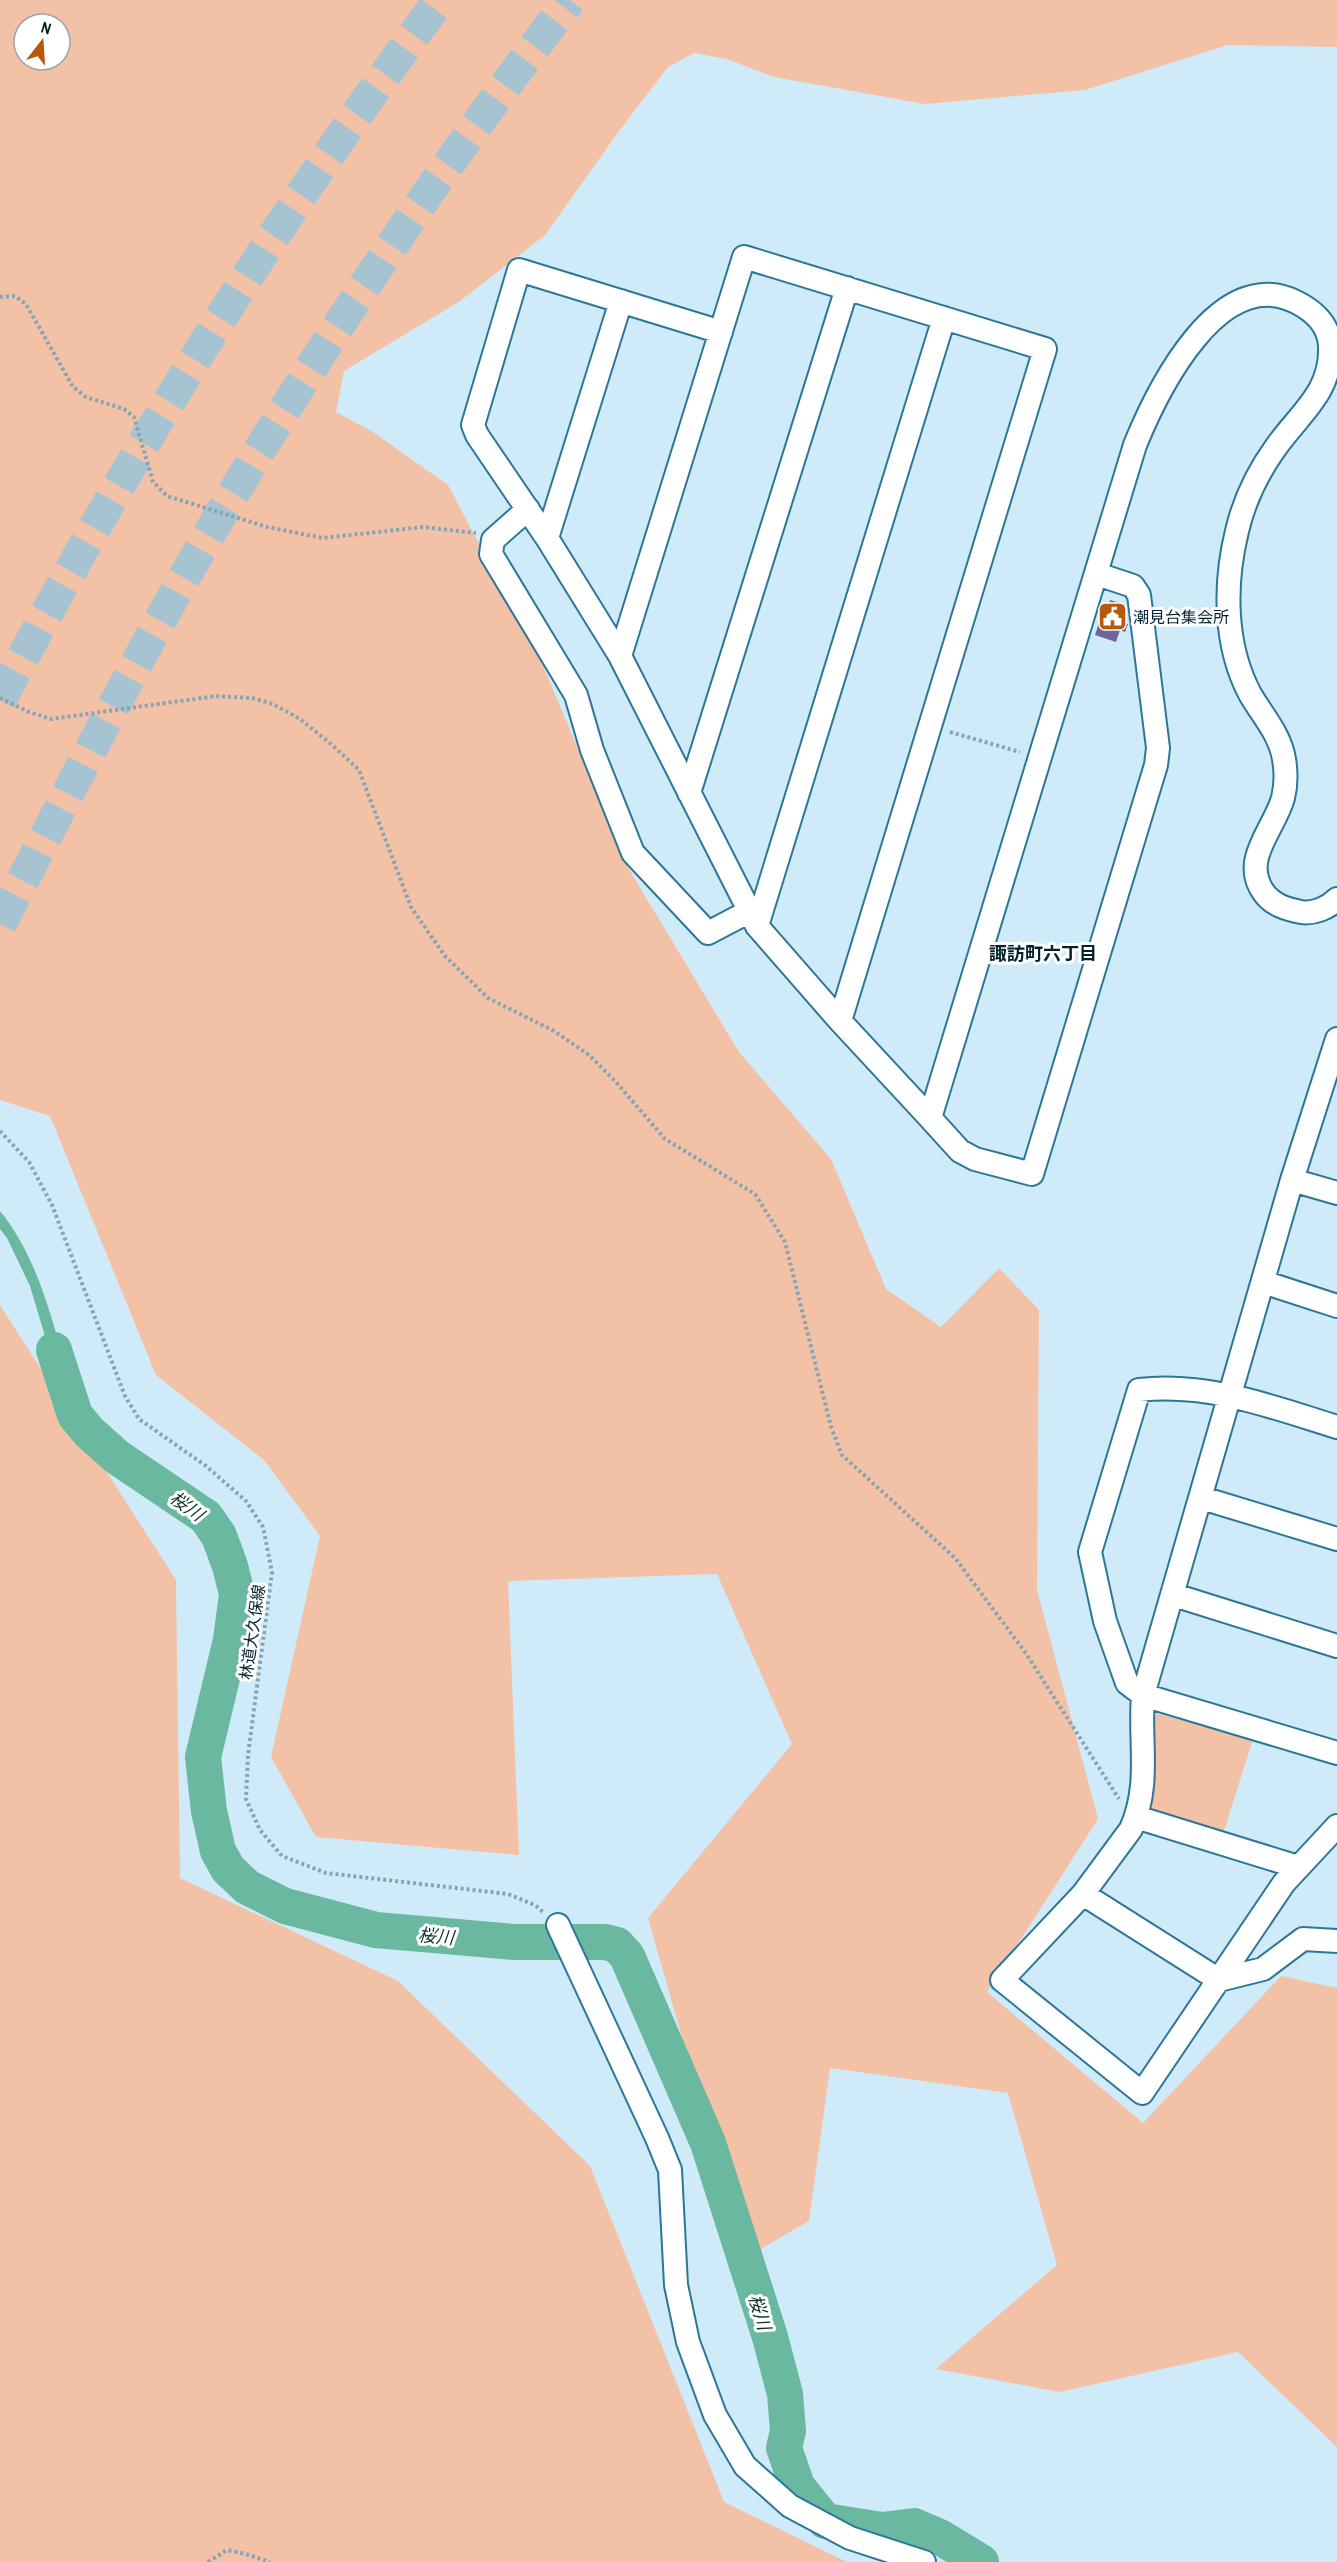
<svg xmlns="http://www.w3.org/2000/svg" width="1337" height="2562" viewBox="0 0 1337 2562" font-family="'Archivo Narrow','Noto Sans JP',sans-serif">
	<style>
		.green { fill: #f3c1a6; fill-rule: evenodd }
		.water { fill: #69b89f }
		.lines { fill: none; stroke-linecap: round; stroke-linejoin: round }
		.river { stroke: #69b89f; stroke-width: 36 }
		.building { fill: #6e659d }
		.motorway-tunnel { stroke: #a6c3d1; stroke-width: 33; stroke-dasharray: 33 16; stroke-linecap: butt }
		.minor-casing { stroke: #2c7799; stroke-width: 26 }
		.path { stroke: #87a4b2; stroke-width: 4; stroke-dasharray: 3 3; stroke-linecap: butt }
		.minor { stroke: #fff; stroke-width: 22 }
		.labels { text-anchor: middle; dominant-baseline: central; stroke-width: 6; stroke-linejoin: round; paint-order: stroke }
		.poi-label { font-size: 16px; fill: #02212f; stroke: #fff; text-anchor: start }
		.street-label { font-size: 16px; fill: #02212f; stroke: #fff }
		.neighbourhood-label { font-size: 18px; font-weight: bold; fill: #02212f; stroke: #fff }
		.water-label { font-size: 18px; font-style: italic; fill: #0d3328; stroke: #fff }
	</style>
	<rect width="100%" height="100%" fill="#cfebf9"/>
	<!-- green -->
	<path class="green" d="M0 0H1337V47L1228 45 1085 90 925 104 774 77 727 59 694 53 668 67 619 131 545 235 460 301 344 371 336 412 373 432 448 485 542 663 627 866 739 1052 831 1159 886 1289 941 1327 999 1268 1039 1310 1037 1590 1098 1819 987 1992 1143 2123 1281 1976 1337 1988V2447L1238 2352 1060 2392 936 2369 1057 2265 1008 2093 830 2068 809 2221 745 2258 648 1918 792 1744 717 1574 508 1581 519 1855 316 1837 271 1757 320 1536 264 1460 156 1375 50 1116 0 1100ZM24 24H60V60H24Z
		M0 1305 176 1580 180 1878 398 1981 590 2166 724 2502 847 2562H0Z
		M1154 1713 1253 1739 1222 1837 1152 1816 1148 1808V1727Z"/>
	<!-- water -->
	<path class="water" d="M0 1211C42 1263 54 1330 73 1393L64 1400 30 1286 7 1238 0 1229Z"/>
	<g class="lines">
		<!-- river -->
		<path class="river" d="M54 1350 75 1415 89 1432 117 1457 206 1517 219 1536 230 1566 237 1594 231 1640 203 1757 209 1811 218 1851 228 1869 247 1887 285 1906 376 1930 514 1942H605L617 1945 627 1956 708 2143 770 2337 785 2394 788 2431 784 2448 797 2486 825 2521 882 2530 914 2526 940 2537 981 2562"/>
	</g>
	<!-- building -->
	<path class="building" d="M1110 600 1123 604 1121 610 1125 611 1121 622 1128 624 1125 632 1120 630 1116 642 1095 635 1105 604 1109 606Z"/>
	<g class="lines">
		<!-- motorway-tunnel -->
		<path class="motorway-tunnel" d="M0 700C129 456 274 221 440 0
			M0 924C70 790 138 655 215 524 322 343 441 167 570 0"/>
		<defs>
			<path id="minor" d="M528 509 493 540 491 554 576 695 592 750 633 853 708 933 748 912
				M547 538 621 301
				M620 656 744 257 1045 349 840 1021 757 926 620 656 547 538 477 435 473 425 519 270 721 332
				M689 793 847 288
				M757 926 944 318
				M840 1021 930 1118 1135 445C1157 391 1219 263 1296 302 1314 311 1329 325 1330 346 1332 392 1300 413 1276 447 1258 472 1244 501 1237 531 1224 584 1224 645 1250 694 1262 715 1280 734 1284 759 1286 771 1286 786 1283 798 1274 830 1240 860 1264 893 1273 905 1286 909 1301 912 1314 914 1328 908 1337 899
				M1337 1039 1292 1180 1143 1695C1139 1742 1151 1784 1131 1829L1083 1894 1002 1980 1142 2093 1284 1883 1337 1826
				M930 1118 960 1151 975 1159 1032 1174 1156 765 1158 748 1139 595 1133 586 1097 574
				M1292 1180 1337 1193
				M1263 1282 1337 1306
				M1337 1427C1272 1407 1208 1382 1139 1390L1090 1552 1105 1621 1127 1683 1143 1695 1337 1753
				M1202 1498 1337 1539
				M1174 1595 1337 1646
				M1136 1817 1298 1867
				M1083 1894 1219 1980 1263 1969 1303 1939 1337 1941
				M558 1925 657 2138 670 2170 676 2285 688 2342 715 2415 745 2466 790 2506 850 2538 924 2562"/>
		</defs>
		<!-- minor casing -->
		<use href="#minor" class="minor-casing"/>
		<!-- path -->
		<path class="path" d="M0 297 15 296 26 304 73 387 86 397 124 409 134 417 153 482 167 496 267 527 323 538 423 527 476 533
			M0 698 29 712 51 719 216 696 252 698 273 704 300 719 331 744 359 770 411 907 445 956 488 998 554 1031 589 1055 616 1082 665 1139 755 1194 785 1242 831 1427 842 1455 955 1558 1025 1652 1119 1799
			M950 732 1020 752
			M0 1131 29 1162 52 1205 125 1396 139 1419 206 1466 246 1501 263 1527 272 1572 248 1755 246 1799 260 1830 282 1856 326 1873 508 1894 535 1905 544 1913
			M208 2562 227 2550 246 2554 270 2562"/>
		<!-- minor -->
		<use href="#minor" class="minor"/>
	</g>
	<!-- icons -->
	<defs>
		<symbol id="civic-square" viewBox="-11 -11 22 22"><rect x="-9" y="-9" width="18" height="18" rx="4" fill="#b7580c" stroke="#fff"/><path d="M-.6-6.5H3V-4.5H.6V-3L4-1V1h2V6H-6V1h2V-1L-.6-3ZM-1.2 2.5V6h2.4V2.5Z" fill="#fff"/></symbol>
	</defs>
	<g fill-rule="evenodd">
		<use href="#civic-square" x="1096" y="600" width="33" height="33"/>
	</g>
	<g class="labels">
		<!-- poi labels -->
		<g class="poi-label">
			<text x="1133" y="617">潮見台集会所</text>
		</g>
		<!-- street labels -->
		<g class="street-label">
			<text transform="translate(252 1632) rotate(-82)">林道大久保線</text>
		</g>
		<!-- neighbourhood labels -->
		<g class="neighbourhood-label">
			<text x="1043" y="953">諏訪町六丁目</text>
		</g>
		<!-- water labels -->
		<g class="water-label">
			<text transform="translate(187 1506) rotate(36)">桜川</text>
			<text transform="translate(436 1936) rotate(5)">桜川</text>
			<text transform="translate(760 2312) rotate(73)">桜川</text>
		</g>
	</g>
	<!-- north arrow -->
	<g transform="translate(42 42) rotate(17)"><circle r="28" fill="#ffffff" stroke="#9aa6ac" stroke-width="1.5"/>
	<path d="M0-4.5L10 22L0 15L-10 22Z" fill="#b7580c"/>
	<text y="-9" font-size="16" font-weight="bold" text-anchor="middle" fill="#02212f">N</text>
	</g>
</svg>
